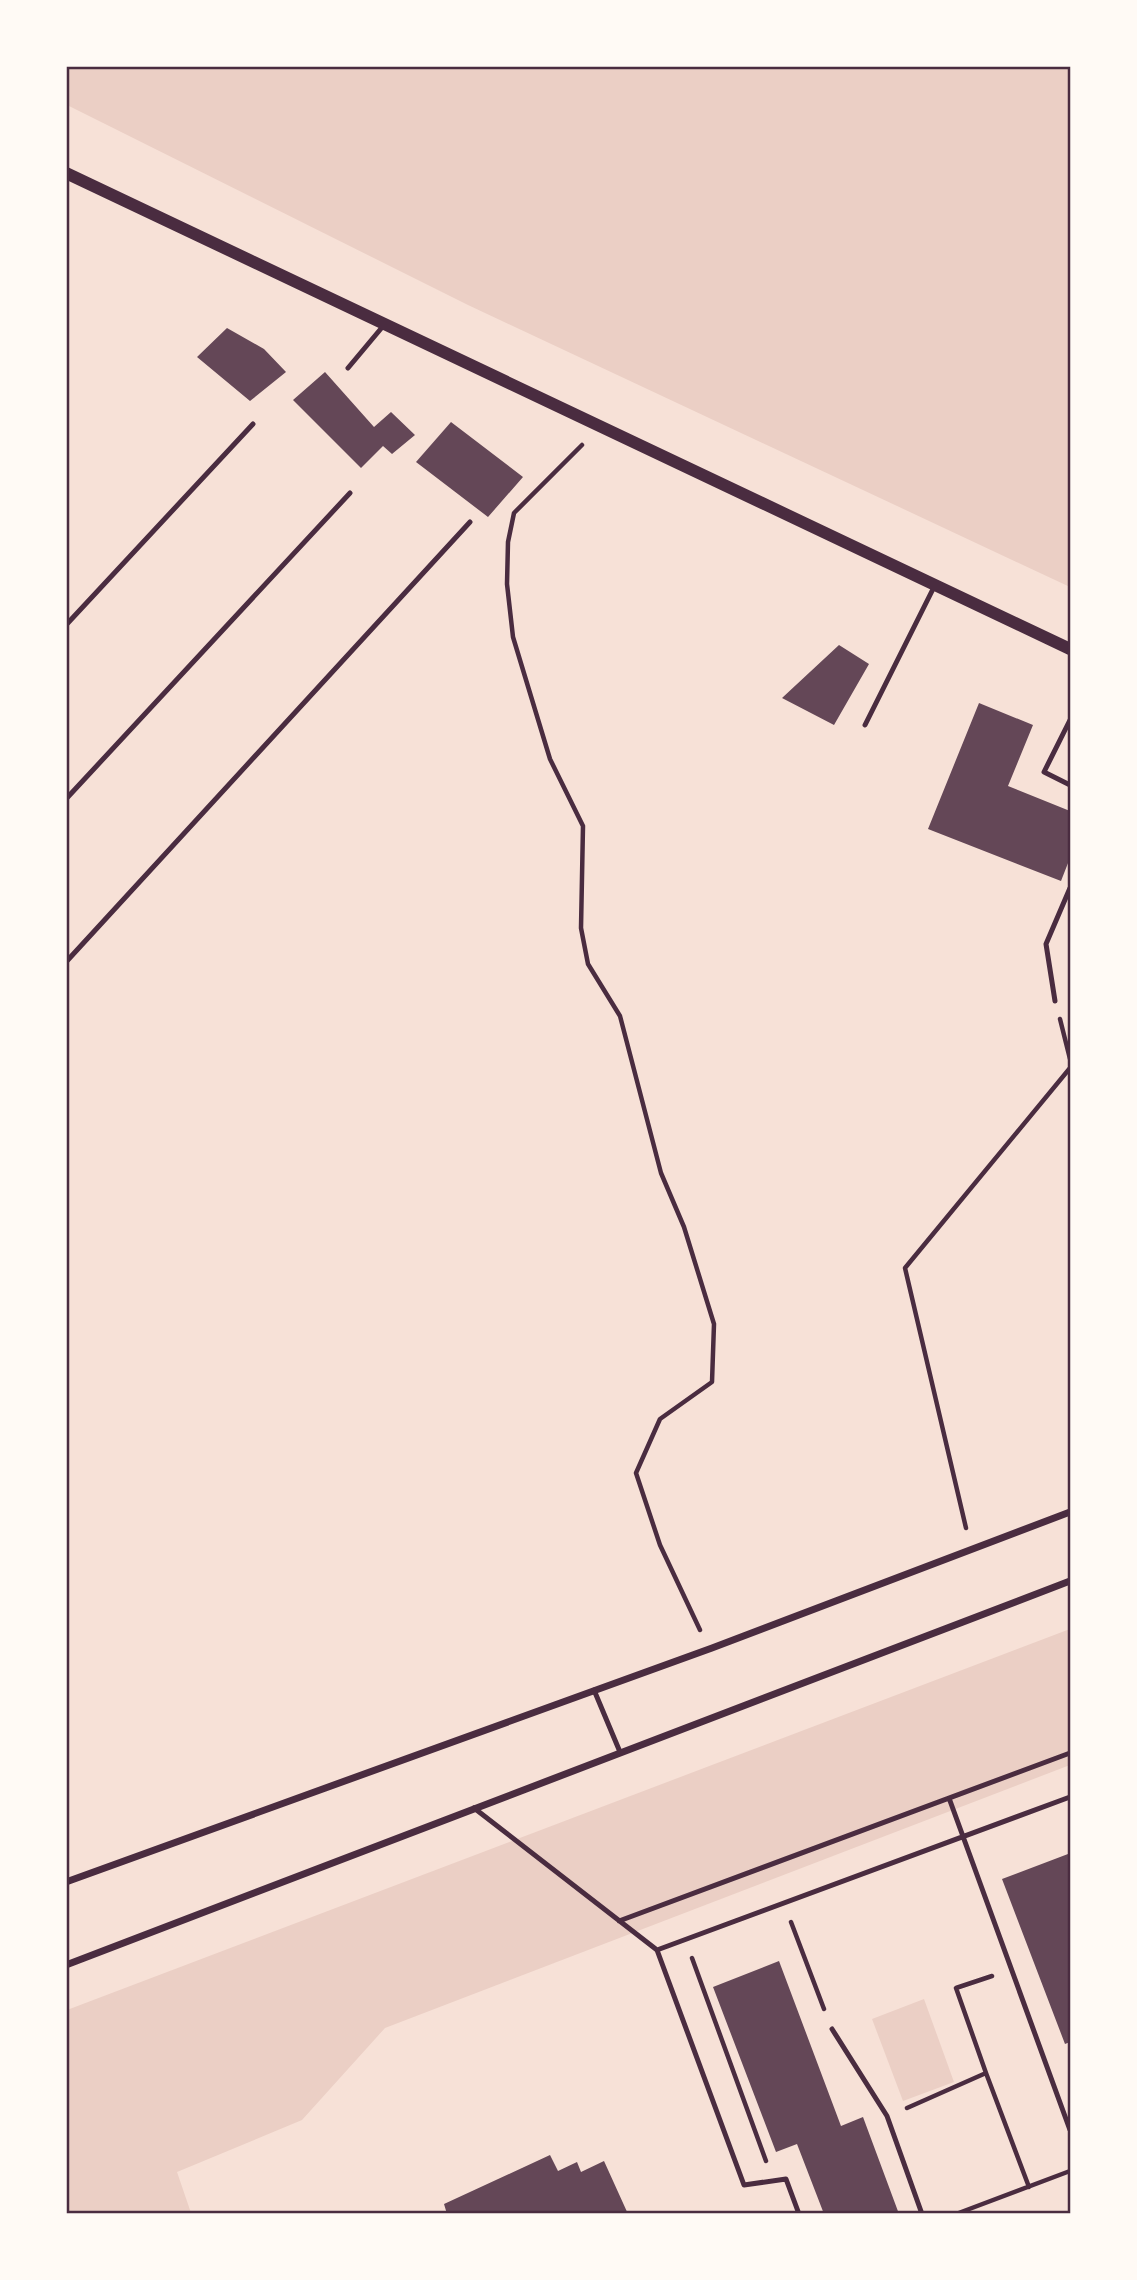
<svg xmlns="http://www.w3.org/2000/svg" width="1137" height="2280" viewBox="0 0 1137 2280" font-family="'PT Sans',sans-serif">
	<style>
		.green { fill: #ebcfc5 }
		.building { fill: #644757 }
		.lines { fill: none; stroke-linecap: round; stroke-linejoin: round }
		.path { stroke: #4a2c40; stroke-width: 4.5 }
		.service { stroke: #4a2c40; stroke-width: 5 }
		.minor { stroke: #4a2c40; stroke-width: 7 }
		.tertiary { stroke: #4a2c40; stroke-width: 12 }
		.neatline { fill: none; stroke: #4a2c40; stroke-width: 2.5 }
	</style>
	<rect width="100%" height="100%" fill="#f7e1d7"/>
	<!-- green -->
	<path class="green" d="M66 67H1070V587L468 305 67 105Z
		M1070 1629V1765L385 2028 302 2120 177 2172 191 2213 67 2214V2010Z
		M924 1999 954 2082 903 2101 872 2019Z"/>
	<!-- building -->
	<path class="building" d="M227 328 264 349 286 372 250 401 197 357Z
		M325 372 374 427 391 412 415 435 392 454 383 446 361 468 293 400Z
		M451 422 523 477 488 517 416 462Z
		M839 645 869 664 834 725 782 698Z
		M979 703 1033 725 1008 786 1070 811V858L1061 881 928 829Z
		M1068 1854 1070 2042 1065 2044 1002 1879Z
		M779 1961 841 2126 863 2117 899 2214H824L797 2144 776 2152 713 1987Z
		M550 2155 558 2171 577 2162 581 2172 604 2161 628 2214H447L444 2204Z"/>
	<g class="lines">
		<!-- path -->
		<path class="path" d="M582 445 514 513 508 542 507 584 513 637 550 759 583 826 581 928 588 964 620 1016 661 1173 684 1227 714 1324 712 1382 660 1419 636 1473 660 1545 700 1630
			M1060 1019 1070 1059
			M966 1528 905 1268 1070 1068
			M791 1922 824 2009
			M692 1958 766 2161
			M986 2073 1029 2187
			M907 2108 986 2073 956 1988 992 1976
			M956 2214 1070 2171"/>
		<!-- service -->
		<path class="service" d="M348 368 384 325
			M66 625 253 424
			M1070 720 1044 772 1070 785
			M865 725 934 587
			M66 799 350 493
			M66 962 470 522
			M1055 1001 1046 944 1070 888
			M594 1690 620 1752
			M949 1798 1070 2130
			M474 1808 657 1950 744 2185 786 2179 799 2214
			M619 1921 1070 1753
			M657 1950 1070 1797
			M832 2029 887 2116 922 2214"/>
		<!-- minor -->
		<path class="minor" d="M66 1882 712 1648 1070 1512
			M66 1965 1070 1581"/>
		<!-- tertiary -->
		<path class="tertiary" d="M66 173 1070 649"/>
	</g>
	<!-- border -->
	<rect width="1137" height="2280" fill="none" stroke="#fffaf5" stroke-width="136"/>
	<rect x="68" y="68" width="1001" height="2144" class="neatline"/>
</svg>
